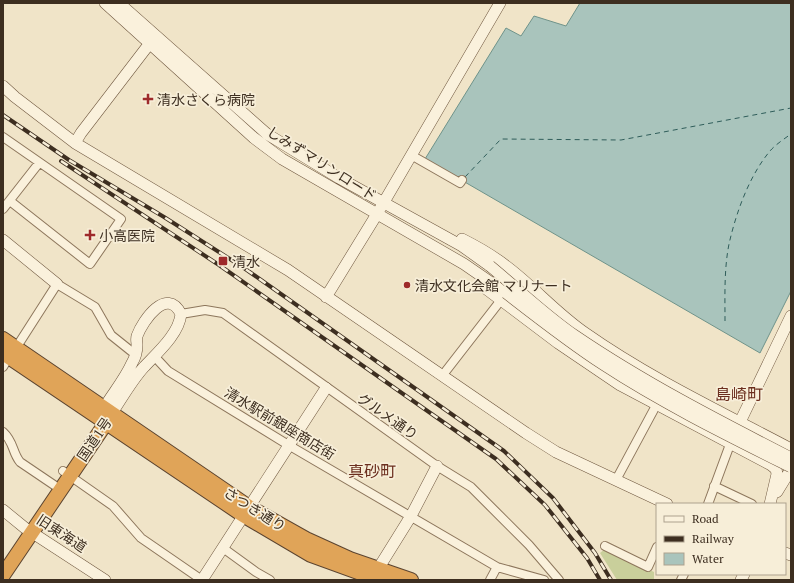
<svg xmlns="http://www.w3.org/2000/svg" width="794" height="583" viewBox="0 0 794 583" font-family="'PT Serif','Noto Sans JP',serif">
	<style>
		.green { fill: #c9cf9b }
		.water { fill: #a9c4bc; stroke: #6f938a }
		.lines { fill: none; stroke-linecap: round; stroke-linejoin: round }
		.ferry { stroke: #2f5d5a; stroke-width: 1; stroke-dasharray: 5 4; stroke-linecap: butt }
		.street-casing { stroke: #8d765c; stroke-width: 10 }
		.secondary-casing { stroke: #6f573f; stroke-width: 12 }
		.highway-casing { stroke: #5b4430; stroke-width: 16 }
		.street { stroke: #faf1dc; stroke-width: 8 }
		.secondary { stroke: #faf1dc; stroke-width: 11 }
		.highway { stroke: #e0a458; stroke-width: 14 }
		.rail-casing { stroke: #3d2e20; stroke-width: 4 }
		.rail { stroke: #f7eed8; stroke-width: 2.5; stroke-dasharray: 8; stroke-linecap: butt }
		.secondary-bridge-casing { stroke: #6f573f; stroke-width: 12; stroke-linecap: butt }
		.secondary-bridge { stroke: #faf1dc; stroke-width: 11 }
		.poi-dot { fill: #9e2a2b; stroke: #f7eed8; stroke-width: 1.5 }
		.labels { text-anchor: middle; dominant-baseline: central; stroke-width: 3.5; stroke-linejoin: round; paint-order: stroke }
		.poi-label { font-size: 14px; fill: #3d2e20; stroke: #f7eed8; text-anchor: start }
		.street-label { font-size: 14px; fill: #3d2e20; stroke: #f7eed8 }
		.quarter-label { font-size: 16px; fill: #6b2e1e; stroke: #f7eed8 }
	</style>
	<rect width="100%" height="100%" fill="#f0e4c8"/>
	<!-- green -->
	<path class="green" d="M605 549 654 572V580H617L600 553Z"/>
	<!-- water -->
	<path class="water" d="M580 3H791V291L760 353 425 159 506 28 521 36 534 16 566 26Z"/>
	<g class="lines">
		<!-- ferry -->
		<path class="ferry" d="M465 177 501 139 621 140 791 108
			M725 321C725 296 724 269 729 244 736 213 749 176 770 151 775 145 784 139 791 134"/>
		<defs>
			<path id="street" d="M3 137 121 219 90 264 10 201
				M411 155 460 183 462 180
				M3 209 39 163
				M181 314 205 310 223 313 437 466 471 487 529 545 559 580
				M16 348 57 284 95 307 111 335 136 355
				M155 357 168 371 290 446 497 567 544 580
				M3 367 9 357
				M442 376 501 300
				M3 432C14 442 12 452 20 462L54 485
				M63 471 113 506 141 538 202 580
				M616 480 659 400
				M714 486 752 504
				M708 504 732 439
				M605 546 648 567 657 547
				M223 548 256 572 270 580
				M490 580 497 567
				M681 580 684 574"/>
			<path id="secondary" d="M105 3 254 138 282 159 464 264 506 293
				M119 3 267 134 339 178 462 246 490 266
				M3 86 15 97 75 143 288 270 526 433 556 452 667 504
				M75 143 81 133 150 43
				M462 239C478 247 492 255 506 266 534 287 556 313 585 333 649 378 721 412 791 449
				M3 240 57 284
				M485 288 558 343 620 385 771 465 776 469 777 474 770 504
				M326 297 377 214 500 3
				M104 408C113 393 125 379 132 363 135 358 137 351 137 345 137 342 136 339 137 336 143 320 167 286 181 314 179 334 157 353 144 367 132 380 122 398 112 413
				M740 422 791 316
				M777 492 791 469
				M3 510 25 528 105 580
				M785 553 791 555
				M376 576 378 569 411 516 437 466
				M202 580 326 388
				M741 580 744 574"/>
			<path id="highway" d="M3 339 249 507 306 539 350 559 411 580
				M3 353 243 515 311 555 380 580
				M3 575 112 414"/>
		</defs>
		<!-- street casing -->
		<use href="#street" class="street-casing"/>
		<!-- secondary casing -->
		<use href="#secondary" class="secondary-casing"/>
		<!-- highway casing -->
		<use href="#highway" class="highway-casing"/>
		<!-- street -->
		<use href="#street" class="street"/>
		<!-- secondary -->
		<use href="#secondary" class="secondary"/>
		<!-- highway -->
		<use href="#highway" class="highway"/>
		<defs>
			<path id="rail" d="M3 115 69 160 164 217 244 268 504 451 553 498 595 553 611 580
				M61 161 219 265 496 459 545 505 587 558 600 580"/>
		</defs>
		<!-- rail casing -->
		<use href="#rail" class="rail-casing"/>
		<!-- rail -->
		<use href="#rail" class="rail"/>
		<defs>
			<path id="secondary-bridge" d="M490 266C518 289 545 315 574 335 643 382 717 420 791 458
				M506 293C538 318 570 343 604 365 662 403 729 436 791 467"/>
		</defs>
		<!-- secondary-bridge casing -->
		<use href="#secondary-bridge" class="secondary-bridge-casing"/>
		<!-- secondary-bridge -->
		<use href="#secondary-bridge" class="secondary-bridge"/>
	</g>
	<!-- markers -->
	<g class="poi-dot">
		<path d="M146 93h4v4h4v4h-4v4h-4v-4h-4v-4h4z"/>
		<path d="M88 229h4v4h4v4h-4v4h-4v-4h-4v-4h4z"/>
		<rect x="218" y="256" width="10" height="10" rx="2"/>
		<circle cx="407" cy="285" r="4"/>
	</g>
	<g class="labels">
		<!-- poi labels -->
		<g class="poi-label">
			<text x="157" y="99">清水さくら病院</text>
			<text x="99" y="235">小高医院</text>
			<text x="232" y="261">清水</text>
			<text x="415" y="285">清水文化会館 マリナート</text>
		</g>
		<!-- street labels -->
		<g class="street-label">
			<text transform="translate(322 163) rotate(32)">しみずマリンロード</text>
			<text transform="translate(388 416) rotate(35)">グルメ通り</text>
			<text transform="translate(280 423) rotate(31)">清水駅前銀座商店街</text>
			<text transform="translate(94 439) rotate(-56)">国道1号</text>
			<text transform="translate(255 509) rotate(32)">さつき通り</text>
			<text transform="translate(62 533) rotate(33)">旧東海道</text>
		</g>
		<!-- quarter labels -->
		<g class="quarter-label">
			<text x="739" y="394">島崎町</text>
			<text x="372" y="471">真砂町</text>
		</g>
	</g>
	<!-- border -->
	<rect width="794" height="583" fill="none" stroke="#3d2e20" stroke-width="8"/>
	<!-- legend -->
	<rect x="656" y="503" width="130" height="72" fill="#f7eed8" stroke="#ada18e"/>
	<rect x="664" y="516" width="20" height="6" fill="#faf1dc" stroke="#ada18e"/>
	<text x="692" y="523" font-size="12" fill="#3d2e20">Road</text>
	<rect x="664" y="536" width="20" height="6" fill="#3d2e20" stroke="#ada18e"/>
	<text x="692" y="543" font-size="12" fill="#3d2e20">Railway</text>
	<rect x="664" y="553" width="20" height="12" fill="#a9c4bc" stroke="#ada18e"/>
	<text x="692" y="563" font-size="12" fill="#3d2e20">Water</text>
</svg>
